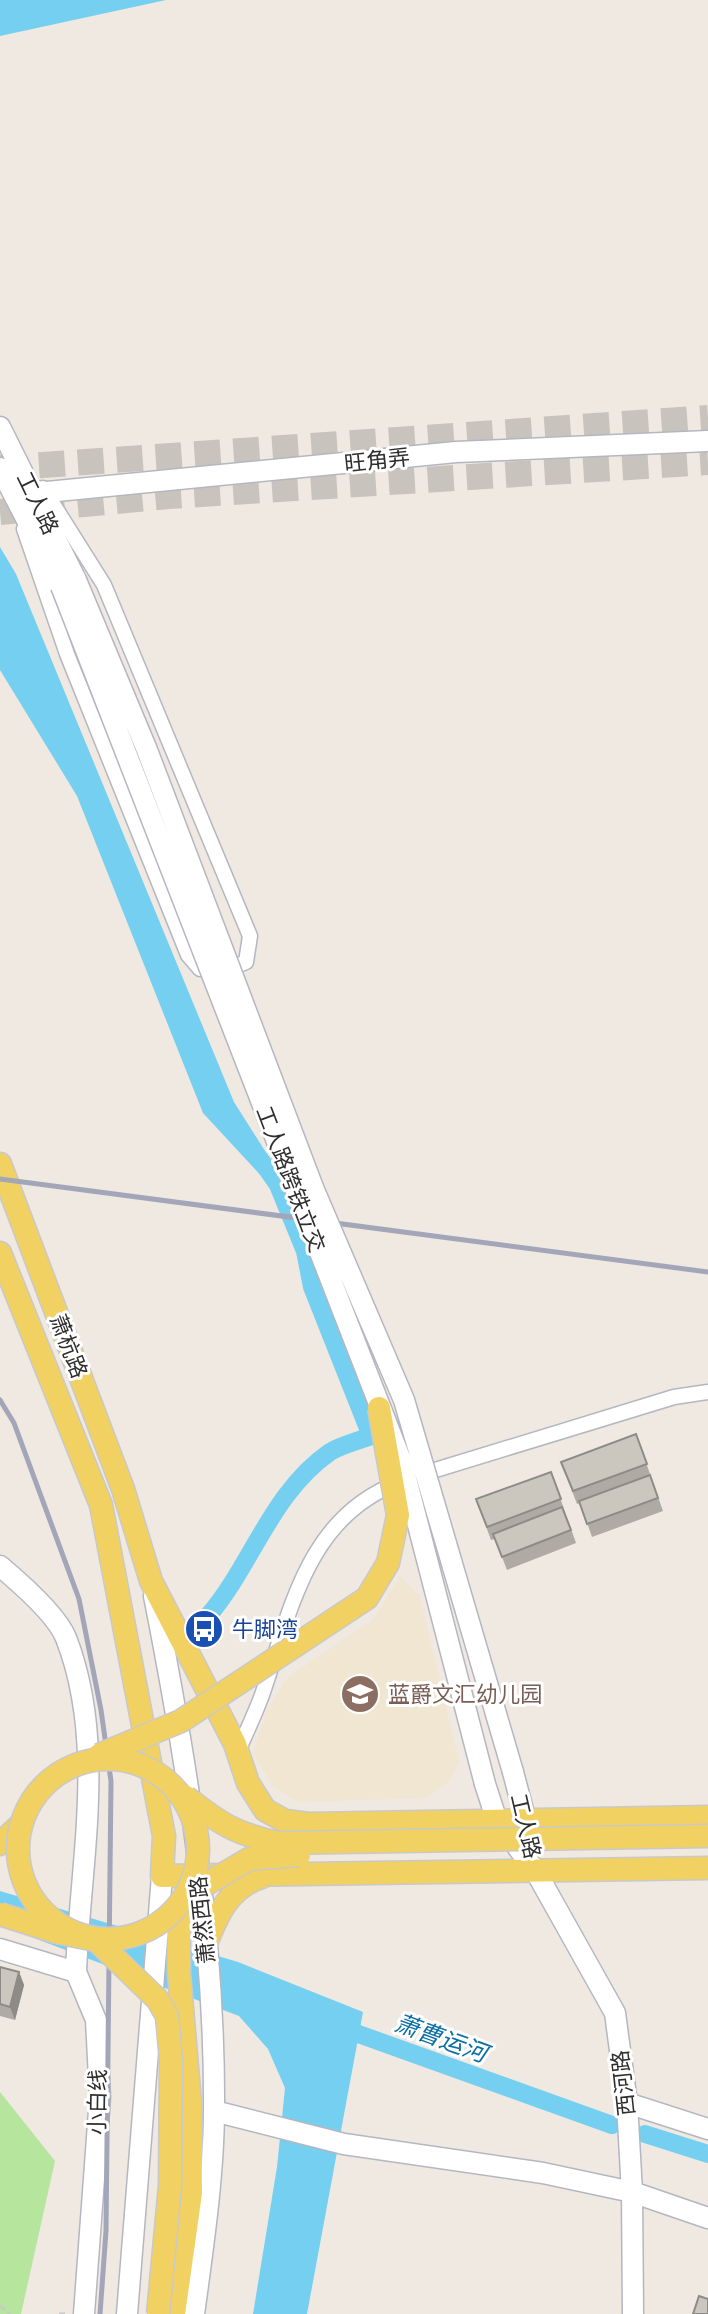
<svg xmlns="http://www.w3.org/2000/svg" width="708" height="2314" viewBox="0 0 708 2314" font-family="Inter,'Noto Sans SC',sans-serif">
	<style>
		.education { fill: #f0e6d1 }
		.green { fill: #b6e59e }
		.water { fill: #75cff0 }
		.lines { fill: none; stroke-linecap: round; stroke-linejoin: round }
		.canal { stroke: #75cff0; stroke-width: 18 }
		.highway-tunnel { stroke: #c8c4bd; stroke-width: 26; stroke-dasharray: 26 13; stroke-linecap: butt }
		.street-casing { stroke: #b4b7c1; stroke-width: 17 }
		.secondary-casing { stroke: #b4b7c1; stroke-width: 23 }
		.primary-casing { stroke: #c9c9c9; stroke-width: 25 }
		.path { stroke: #c9c9c9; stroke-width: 3; stroke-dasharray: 6 4; stroke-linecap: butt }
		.street { stroke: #fff; stroke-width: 14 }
		.secondary { stroke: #fff; stroke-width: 20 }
		.primary { stroke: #f2d163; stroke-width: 22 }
		.rail { stroke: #a3a6b8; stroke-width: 5 }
		.secondary-bridge-casing { stroke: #b4b7c1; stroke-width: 23; stroke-linecap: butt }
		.primary-bridge-casing { stroke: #c9c9c9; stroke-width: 25; stroke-linecap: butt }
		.secondary-bridge { stroke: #fff; stroke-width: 20 }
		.primary-bridge { stroke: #f2d163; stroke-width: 22 }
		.wall { fill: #afaba4 }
		.shaded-wall { fill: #8e8b86 }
		.building { fill: #cbc7bf; stroke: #8e8b86; stroke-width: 2 }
		.labels { text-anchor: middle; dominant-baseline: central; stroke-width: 6; stroke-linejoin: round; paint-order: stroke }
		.street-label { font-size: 22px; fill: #2e2e2e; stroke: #fff }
		.transit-label { font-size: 22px; fill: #164399; stroke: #fff; text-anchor: start }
		.education-label { font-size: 22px; fill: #785e54; stroke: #fff; text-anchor: start }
		.water-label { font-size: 24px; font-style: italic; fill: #0d6fa3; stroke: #fff }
	</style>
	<rect width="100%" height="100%" fill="#efe9e1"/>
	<!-- education -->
	<path class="education" d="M400 1576 420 1597 459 1762 448 1783 425 1798 299 1802 274 1788 253 1753 267 1709 287 1678 373 1620Z"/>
	<!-- green -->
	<path class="green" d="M0 2092 55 2161 21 2314H0Z"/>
	<!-- water -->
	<path class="water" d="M0 0H166L0 36Z
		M0 547 16 574 234 1102 279 1173 267 1182 203 1113 77 796 0 670Z
		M0 1891 238 1962 363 2012 307 2314H253L277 2167 285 2088 268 2049 239 2016 0 1925Z"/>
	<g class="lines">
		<!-- canal -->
		<path class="canal" d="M208 1616C252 1565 271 1493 330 1452 341 1445 358 1441 371 1436L312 1287 305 1251 278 1185 260 1159
			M339 2027 612 2125
			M645 2134 708 2154"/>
		<!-- highway-tunnel -->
		<path class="highway-tunnel" d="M0 468 708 418
			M0 512 169 496 708 462"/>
		<defs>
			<path id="street" d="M24 529 67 654 188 955 200 969 227 970 246 962 250 936 104 585 43 488
				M419 1475 674 1397 708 1392
				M238 1751C246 1733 255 1714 262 1695 291 1611 306 1517 400 1482"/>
			<path id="secondary" d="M0 427 76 580
				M0 468 61 586
				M47 492 456 452 708 441
				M0 1566C19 1582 57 1615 66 1638 107 1743 80 1863 76 1972
				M154 1596C187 1763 215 1936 214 2108 214 2174 203 2248 194 2314
				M513 1772 529 1833
				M485 1784 496 1818 536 1872 615 2013 627 2103 632 2192 633 2314
				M0 1949 76 1972 96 2020 100 2097 84 2314
				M627 2103 708 2129
				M214 2111 344 2144 543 2173 632 2192 708 2218
				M127 2314 162 1876"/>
			<path id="primary" d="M0 1164 123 1489 151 1581 235 1744 248 1783 265 1810 285 1821 309 1824 708 1817
				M0 1253 101 1505 164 1836 162 1876 708 1868
				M0 1844 20 1825
				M205 1946C218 1913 229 1887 264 1876
				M174 2314 191 2193 190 2102 179 1973V1933L186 1896"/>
		</defs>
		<!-- street casing -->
		<use href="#street" class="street-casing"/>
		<!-- secondary casing -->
		<use href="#secondary" class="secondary-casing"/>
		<!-- primary casing -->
		<use href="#primary" class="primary-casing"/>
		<!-- path -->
		<path class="path" d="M0 2306 10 2314
			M59 2314H66"/>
		<!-- street -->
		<use href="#street" class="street"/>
		<!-- secondary -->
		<use href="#secondary" class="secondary"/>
		<!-- primary -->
		<use href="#primary" class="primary"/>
		<!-- rail -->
		<path class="rail" d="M0 1179 708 1272
			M0 1400 14 1423 79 1599 101 1710 111 1781 106 2231 100 2314"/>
		<defs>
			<path id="secondary-bridge" d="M76 580 147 750 314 1190 404 1400 513 1772
				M61 586 402 1463 485 1784"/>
			<path id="primary-bridge" d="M99 1755 181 1721 367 1598 388 1563 398 1515 379 1408
				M18 1849a90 90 0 1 1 180 0a90 90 0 1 1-180 0Z
				M186 1797C219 1823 237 1835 279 1843L708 1836
				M186 1896 249 1859 299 1855
				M0 1914 56 1932 96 1940 158 2000 167 2016 171 2061 170 2186 158 2314"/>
		</defs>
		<!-- secondary-bridge casing -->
		<use href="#secondary-bridge" class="secondary-bridge-casing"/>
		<!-- primary-bridge casing -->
		<use href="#primary-bridge" class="primary-bridge-casing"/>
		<!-- secondary-bridge -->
		<use href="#secondary-bridge" class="secondary-bridge"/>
		<!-- primary-bridge -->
		<use href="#primary-bridge" class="primary-bridge"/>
	</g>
	<!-- wall -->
	<path class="wall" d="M636 1434 663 1511 592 1537 580 1503 577 1504 561 1462Z
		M551 1472 576 1543 507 1570 495 1539 491 1540 476 1499Z
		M0 1967 19 1972 24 1985 15 2020 0 2016Z"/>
	<!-- shaded-wall -->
	<path class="shaded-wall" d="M19 1972 24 1985 15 2020 10 2007Z"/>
	<!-- building -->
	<path class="building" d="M636 1434 647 1464 573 1491 561 1462Z
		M551 1472 561 1499 487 1527 476 1499Z
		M650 1475 658 1498 587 1524 579 1501Z
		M562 1507 571 1530 502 1557 493 1534Z
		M0 1967 19 1972 10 2007 0 2004Z
		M699 2296 708 2299V2314H693Z"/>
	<!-- icons -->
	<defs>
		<symbol id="bus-disc" viewBox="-11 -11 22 22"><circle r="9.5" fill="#1a4fb4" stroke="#fff"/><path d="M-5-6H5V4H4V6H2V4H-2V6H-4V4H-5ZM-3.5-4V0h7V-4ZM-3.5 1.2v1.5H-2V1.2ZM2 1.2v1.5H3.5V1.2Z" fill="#fff"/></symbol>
		<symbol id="school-disc" viewBox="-11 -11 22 22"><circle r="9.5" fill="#8d6e63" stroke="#fff"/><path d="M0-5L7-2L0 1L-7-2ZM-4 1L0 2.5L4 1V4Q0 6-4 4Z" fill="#fff"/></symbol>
	</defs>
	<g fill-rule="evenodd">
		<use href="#bus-disc" x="182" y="1607" width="44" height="44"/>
		<use href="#school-disc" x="338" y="1672" width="44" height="44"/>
	</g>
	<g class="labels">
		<!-- street labels -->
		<g class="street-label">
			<text transform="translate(377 460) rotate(-6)">旺角弄</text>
			<text transform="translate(38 503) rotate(64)">工人路</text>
			<text transform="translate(291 1179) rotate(69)">工人路跨铁立交</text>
			<text transform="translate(69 1346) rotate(69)">萧杭路</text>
			<text transform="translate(526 1826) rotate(77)">工人路</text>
			<text transform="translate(202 1920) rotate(-96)">萧然西路</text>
			<text transform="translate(623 2083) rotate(-96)">西河路</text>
			<text transform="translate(97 2102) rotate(-89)">小白线</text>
		</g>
		<!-- transit labels -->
		<g class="transit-label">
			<text x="232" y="1629">牛脚湾</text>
		</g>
		<!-- education labels -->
		<g class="education-label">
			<text x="388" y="1694">蓝爵文汇幼儿园</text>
		</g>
		<!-- water labels -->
		<g class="water-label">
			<text transform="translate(441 2038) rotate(20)">萧曹运河</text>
		</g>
	</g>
</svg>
